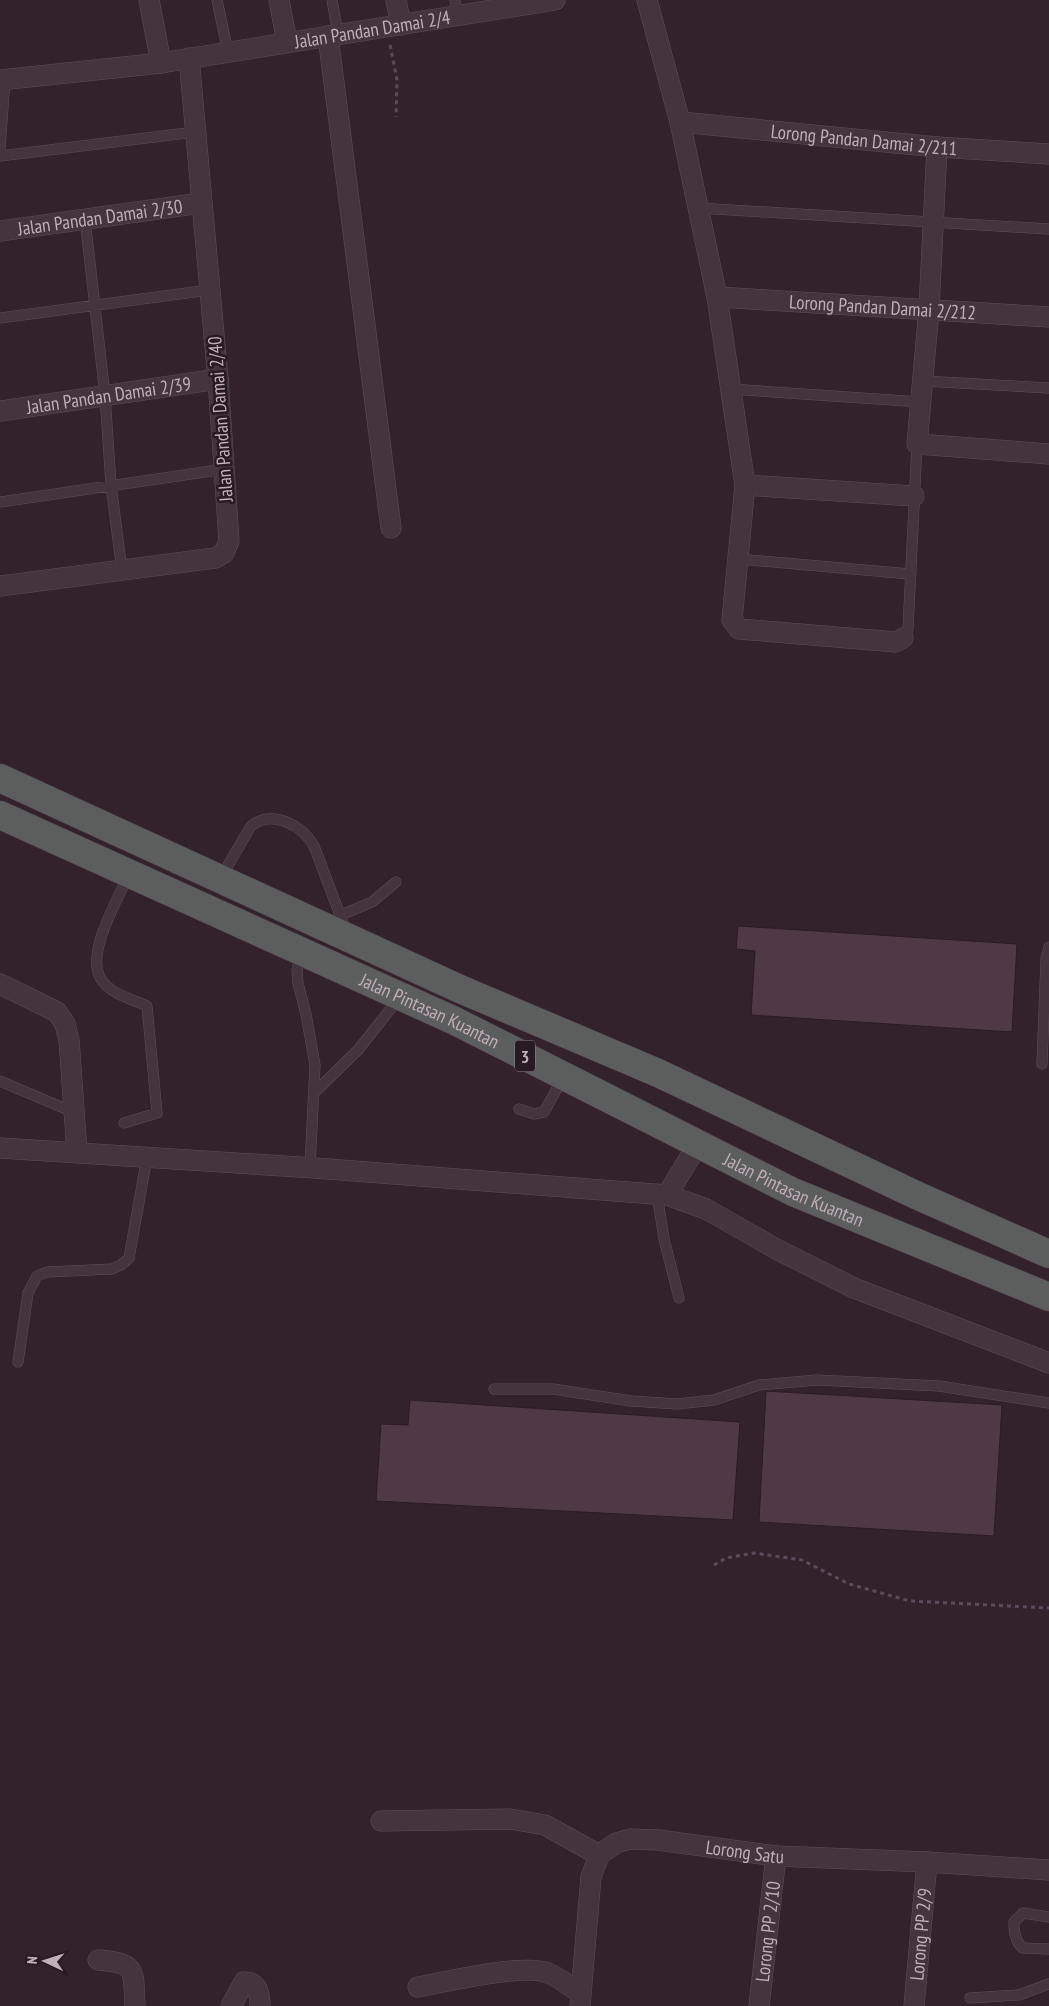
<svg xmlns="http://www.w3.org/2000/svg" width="1049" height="2006" viewBox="0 0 1049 2006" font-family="'PT Sans Narrow',sans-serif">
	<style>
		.building { fill: #4f3946; stroke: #2b1c24 }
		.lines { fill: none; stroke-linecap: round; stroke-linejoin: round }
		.service-casing { stroke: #5f4f58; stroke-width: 11 }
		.minor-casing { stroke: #5f4f58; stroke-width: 21 }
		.trunk-casing { stroke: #4c3c45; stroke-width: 29 }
		.path { stroke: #5c4b5c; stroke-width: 3; stroke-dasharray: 4 4; stroke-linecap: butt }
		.service { stroke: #44343d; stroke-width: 10 }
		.minor { stroke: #44343d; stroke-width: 20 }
		.trunk { stroke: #5b5e5c; stroke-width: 28 }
		.labels { text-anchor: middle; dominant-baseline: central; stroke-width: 5; stroke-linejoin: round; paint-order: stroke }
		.shield { fill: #281a22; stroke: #93828c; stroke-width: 1 }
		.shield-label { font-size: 18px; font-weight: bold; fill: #c1aeb9 }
		.street-label { font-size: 19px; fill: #c1aeb9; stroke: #281a22 }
	</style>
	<rect width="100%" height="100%" fill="#33212c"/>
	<!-- building -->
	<path class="building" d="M738 926 1017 944 1012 1032 751 1015 755 951 736 949Z
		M766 1391 1002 1405 994 1536 759 1522Z
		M410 1400 740 1422 733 1520 376 1501 381 1424 408 1425Z"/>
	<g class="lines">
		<defs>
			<path id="service" d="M217 0 228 52
				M332 0 338 34
				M455 0 458 16
				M0 148 5 80
				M0 156 195 132
				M698 208 1049 229
				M85 219 105 395 111 485 122 571
				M0 318 209 290
				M923 381 1049 388
				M730 389 921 402
				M0 502 225 469
				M738 559 910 574
				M903 638 908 629 917 444
				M220 879 251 826C272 809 302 825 314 846L346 931
				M341 915 372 902 396 882
				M301 953 297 970 298 983 306 1014 315 1065 310 1167
				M1042 1064 1046 959 1049 947
				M0 1081 73 1112
				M314 1093 358 1050 400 997
				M519 1109 534 1114 544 1112 564 1076
				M124 1123 157 1113 147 1006C132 999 110 994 101 979 85 954 118 899 129 874
				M657 1194 664 1239 679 1298
				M18 1362 28 1293 37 1276 47 1272 112 1269 121 1265 129 1258 147 1157
				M494 1389H553L631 1401 677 1404 714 1400 759 1385 817 1380 939 1386 1049 1403
				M1049 1917 1023 1913 1014 1922C1014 1932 1015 1940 1022 1948L1049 1949
				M970 1998 1019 1995 1049 1984"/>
			<g id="minor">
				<path d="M149 0 161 63"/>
				<path d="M279 0 287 42"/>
				<path d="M396 0 401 25"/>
				<path d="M647 0 680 122 717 297 745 485 732 620 739 629 896 642 903 638"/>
				<path d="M328 36 391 528"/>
				<path id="s1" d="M0 80 161 63 555 0"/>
				<path id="s2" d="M680 122 937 147 1049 154"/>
				<path d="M937 147 929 309 917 444 1049 454"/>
				<path id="s3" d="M0 231 201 203"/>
				<path id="s4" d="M717 297 1049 317"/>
				<path id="s5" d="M0 411 218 379"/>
				<path d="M745 485 914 496"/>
				<path d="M0 586 215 558 224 553 229 541 218 379 189 58"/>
				<path d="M0 984 57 1012 65 1024 69 1040 77 1152"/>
				<path d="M0 1148 315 1168 667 1195 698 1144"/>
				<path d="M667 1195 706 1209 778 1250 854 1288 1049 1363"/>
				<path d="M381 1821 510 1819 545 1825 599 1855"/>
				<path d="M98 1960C138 1963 133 1970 135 2006"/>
				<path d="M418 1987C445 1982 524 1963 548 1973 559 1977 570 1987 580 1993"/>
				<path d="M231 2006 244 1982C258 1982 260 1994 260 2006"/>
				<path id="s6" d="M580 2006 591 1877 599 1855 616 1843 630 1839 658 1840 776 1856 927 1862 1049 1870"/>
				<path id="s7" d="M759 2006 776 1856"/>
				<path id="s8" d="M914 2006 927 1862"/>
			</g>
			<g id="trunk">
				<path d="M0 778 460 989 658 1073 916 1195 1049 1254"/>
				<path id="s9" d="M0 815 455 1021 793 1192 1049 1297"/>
			</g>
		</defs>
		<!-- service casing -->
		<use href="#service" class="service-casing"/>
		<!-- minor casing -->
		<use href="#minor" class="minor-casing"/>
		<!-- trunk casing -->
		<use href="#trunk" class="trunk-casing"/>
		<!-- path -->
		<path class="path" d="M390 45 397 80 396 117
			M714 1565 726 1558 754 1553 802 1560 849 1584 910 1601 1049 1608"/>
		<!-- service -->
		<use href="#service" class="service"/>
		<!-- minor -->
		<use href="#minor" class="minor"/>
		<!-- trunk -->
		<use href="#trunk" class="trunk"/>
	</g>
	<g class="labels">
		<!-- shield labels -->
		<rect class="shield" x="515" y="1040.5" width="20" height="31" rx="4"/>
		<g class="shield-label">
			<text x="525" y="1056">3</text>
		</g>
		<!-- street labels -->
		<g class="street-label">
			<text stroke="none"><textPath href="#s1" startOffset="376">Jalan Pandan Damai 2/4</textPath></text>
			<text stroke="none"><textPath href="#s2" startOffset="185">Lorong Pandan Damai 2/211</textPath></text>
			<text stroke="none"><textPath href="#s3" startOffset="101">Jalan Pandan Damai 2/30</textPath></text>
			<text stroke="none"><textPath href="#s4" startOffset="166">Lorong Pandan Damai 2/212</textPath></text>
			<text stroke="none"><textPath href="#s5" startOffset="110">Jalan Pandan Damai 2/39</textPath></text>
			<text transform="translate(220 419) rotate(-94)">Jalan Pandan Damai 2/40</text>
			<text stroke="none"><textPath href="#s9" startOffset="472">Jalan Pintasan Kuantan</textPath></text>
			<text stroke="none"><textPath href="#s9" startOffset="878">Jalan Pintasan Kuantan</textPath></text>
			<text stroke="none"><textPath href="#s6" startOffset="304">Lorong Satu</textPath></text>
			<text stroke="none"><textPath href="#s7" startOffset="75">Lorong PP 2/10</textPath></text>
			<text stroke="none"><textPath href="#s8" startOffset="72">Lorong PP 2/9</textPath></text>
		</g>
	</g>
	<!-- north arrow -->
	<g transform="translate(45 1961) rotate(274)" stroke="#281a22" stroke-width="4" paint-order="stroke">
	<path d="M0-4L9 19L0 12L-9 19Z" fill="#c1aeb9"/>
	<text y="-8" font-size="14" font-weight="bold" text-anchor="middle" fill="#c1aeb9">N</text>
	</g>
</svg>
